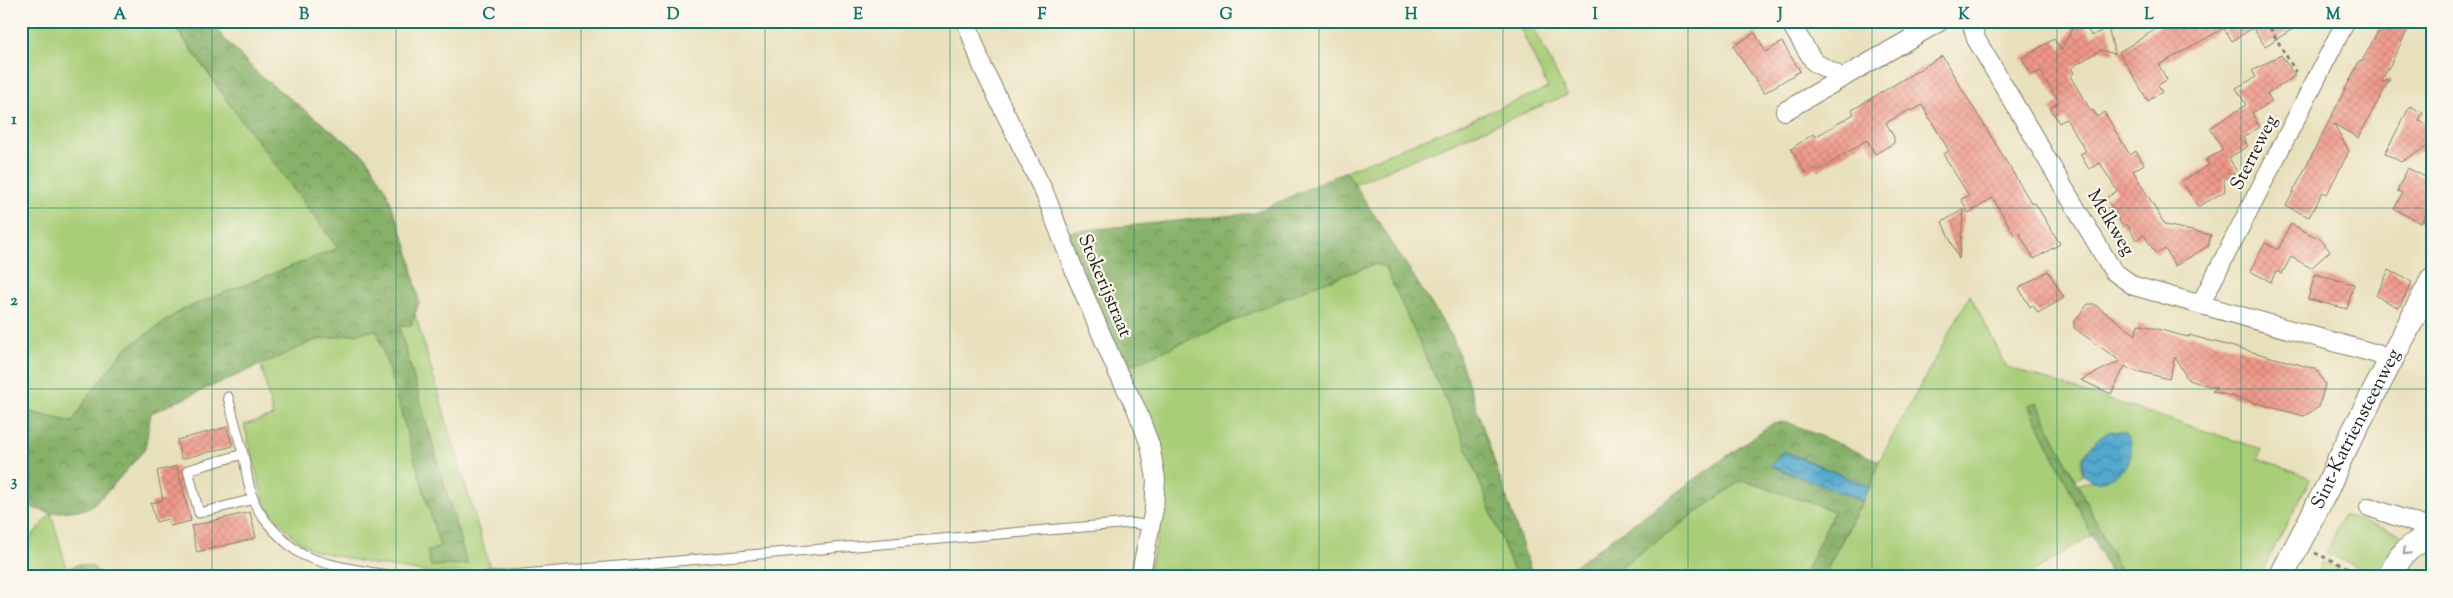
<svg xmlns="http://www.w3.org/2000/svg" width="2453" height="598" viewBox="0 0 2453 598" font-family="'Sorts Mill Goudy',serif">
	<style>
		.grass { fill: #a9ce78; stroke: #62754a }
		.forest { fill: url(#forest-crowns); stroke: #516642 }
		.water { fill: url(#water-waves); stroke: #376275 }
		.building { fill: url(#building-cross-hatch) }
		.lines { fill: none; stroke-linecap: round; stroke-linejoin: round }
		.lane-casing { stroke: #827e6c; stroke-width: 11 }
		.street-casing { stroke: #827e6c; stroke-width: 20 }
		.secondary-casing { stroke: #827e6c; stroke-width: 26 }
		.path { stroke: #827e6c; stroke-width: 3; stroke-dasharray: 4 4; stroke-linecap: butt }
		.lane { stroke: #fff; stroke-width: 9 }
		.street { stroke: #fff; stroke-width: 18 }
		.secondary { stroke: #fff; stroke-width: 24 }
		.oneway { stroke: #999 }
		.grid { fill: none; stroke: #0f766e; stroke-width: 1; stroke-opacity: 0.55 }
		.labels { text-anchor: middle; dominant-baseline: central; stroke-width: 4.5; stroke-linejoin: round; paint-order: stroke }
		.street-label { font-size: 19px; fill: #1c1c1c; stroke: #fbf7ec }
		.neatline { fill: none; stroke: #0f766e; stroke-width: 2 }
		.grid-label { font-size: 16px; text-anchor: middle; font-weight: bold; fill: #0f766e }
	</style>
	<defs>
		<pattern id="forest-crowns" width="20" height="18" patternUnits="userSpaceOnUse" patternTransform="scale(1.25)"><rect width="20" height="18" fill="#86b168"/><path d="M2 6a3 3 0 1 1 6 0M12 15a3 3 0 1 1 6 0" fill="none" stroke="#6d8f55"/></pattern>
		<pattern id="water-waves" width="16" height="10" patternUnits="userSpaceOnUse" patternTransform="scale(1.25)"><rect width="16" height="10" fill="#52a8ce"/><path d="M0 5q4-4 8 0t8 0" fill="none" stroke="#4388a6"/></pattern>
		<pattern id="building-cross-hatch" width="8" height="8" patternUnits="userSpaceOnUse" patternTransform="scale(1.25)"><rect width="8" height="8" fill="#ef9888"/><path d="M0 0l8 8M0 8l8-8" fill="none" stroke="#cc8275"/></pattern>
	</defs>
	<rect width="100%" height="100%" fill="#fbf7ec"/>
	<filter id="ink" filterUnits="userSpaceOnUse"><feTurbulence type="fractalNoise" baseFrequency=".02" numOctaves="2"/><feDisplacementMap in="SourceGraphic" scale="10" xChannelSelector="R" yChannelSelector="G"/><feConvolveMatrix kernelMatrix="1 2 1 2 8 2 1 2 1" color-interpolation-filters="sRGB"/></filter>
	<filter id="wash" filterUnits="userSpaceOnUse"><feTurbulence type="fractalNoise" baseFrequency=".0096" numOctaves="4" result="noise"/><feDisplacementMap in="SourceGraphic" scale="20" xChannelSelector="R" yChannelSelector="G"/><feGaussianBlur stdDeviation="1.12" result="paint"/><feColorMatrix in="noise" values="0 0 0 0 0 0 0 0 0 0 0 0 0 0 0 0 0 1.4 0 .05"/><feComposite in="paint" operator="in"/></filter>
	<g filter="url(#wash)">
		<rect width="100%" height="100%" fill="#e8e0bb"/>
		<!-- grass -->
		<path class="grass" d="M21 21H171L234 110 338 248 181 310 124 350 91 392 72 422 21 410V285L30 254 21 242Z
			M1517 21H1538L1532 24 1567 95 1354 184 1346 171 1548 88Z
			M1376 264 1385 267 1462 436 1516 577H1147L1156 544 1163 503 1124 368 1316 285Z
			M1970 295 2007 367 2261 449 2258 459 2311 478 2259 577H2123L2078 485C2096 477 2107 484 2124 468L2101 438C2090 450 2076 455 2083 475L2076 480 2036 403 2029 405 2092 535 2024 577H1823L1870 487 1879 461Z
			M415 314 491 571 432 573 371 564 316 551 299 542 274 516 263 499 244 425 273 416 261 364 317 339 377 330 441 547 431 566 467 564 399 327 411 325Z
			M1742 480 1834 511 1803 577H1606Z
			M51 513 67 569 66 577H21V549Z
			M2343 515 2401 534 2377 575 2326 554Z
			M2322 562 2357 577H2314Z"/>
		<!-- forest -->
		<path class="forest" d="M172 21H208L258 74 367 158 385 188 408 249 419 302 411 325 399 327 467 564 431 566 427 552 440 547 377 330 317 340 151 413 145 449 108 491 88 509 51 513 33 508 21 496V410L72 422 91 392 124 350 181 310 338 248 234 110Z
			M1346 171 1453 338 1533 577H1516L1462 436 1385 267 1376 264 1316 285 1124 368 1067 232 1255 213Z
			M2037 402 2123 577H2112L2029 405Z
			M1787 422 1879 461 1870 487 1784 451 1771 466 1862 501 1823 577H1803L1834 511 1742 480 1606 577H1559L1773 423Z
			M79 564 91 566 105 577H66L67 569Z"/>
		<!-- water -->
		<path class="water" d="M2111 431 2125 433C2150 465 2092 499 2082 471 2081 452 2095 440 2111 431Z
			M1783 451 1870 487 1862 501 1771 466Z"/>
		<g id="blocks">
			<!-- building -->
			<path class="building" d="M2076 21H2081L2092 36 2108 27 2115 54 2100 50 2071 68 2074 73 2070 76 2091 111 2093 110 2097 117 2104 112 2130 155 2136 151 2144 164 2133 171 2165 225 2211 235 2208 246 2175 266 2165 249 2156 254 2144 235 2136 240 2127 224 2123 227 2106 198 2117 191 2100 163 2089 169 2080 154 2086 151 2066 119 2059 123 2050 108 2059 102 2040 71 2032 75 2022 58 2054 39 2061 50Z
				M2169 21H2306L2265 46 2253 28 2232 41 2224 28 2159 65 2167 80 2158 85 2162 92 2148 101 2119 52Z
				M2384 21H2412L2381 83 2390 79 2358 138 2334 124 2349 151 2327 194 2323 192 2309 217 2286 206 2360 60 2362 61Z
				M1755 33 1766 52 1782 42 1800 71 1764 93 1733 46Z
				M2281 55 2295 76 2267 94 2272 102 2252 113 2260 127 2243 137 2248 146 2229 158 2237 172 2224 179 2225 191 2198 207 2182 181 2209 165 2206 160 2223 150 2210 128 2246 105 2236 88 2256 77 2252 71Z
				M1942 56 2032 204 2035 203 2060 244 2034 259 2019 233 2015 236 1993 198 1969 213 1961 199 1969 196 1943 154 1949 151 1922 105 1912 111 1911 109 1886 123 1894 137V143L1875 154 1867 140 1818 171 1816 167 1806 173 1791 149 1813 134 1815 137 1854 114 1852 110Z
				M2410 106 2423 113 2419 121 2432 127V138L2428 146 2401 162 2385 153Z
				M2408 168 2427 178 2424 184 2432 188V203L2421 223 2394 209 2402 193 2397 191Z
				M1964 209 1959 259 1942 222Z
				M2291 224 2320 239 2330 251 2311 268 2291 257 2282 274 2276 271 2271 282 2250 271 2265 243 2278 250Z
				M2389 270 2412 282 2399 308 2376 296Z
				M2048 271 2064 298 2038 313 2033 305 2030 307 2019 288Z
				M2315 274 2354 284 2347 309 2308 299Z
				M2088 304H2094L2136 335 2138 324 2180 335 2189 337V335L2316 369 2325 384 2319 407 2304 416 2212 391 2217 388 2188 380 2175 357 2169 379 2129 369 2125 366 2111 394 2081 380 2120 361 2074 328V322Z
				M227 427 233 446 181 459 177 440Z
				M177 466 191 521 170 526 168 519 156 522 151 503 163 500 157 471Z
				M250 512 256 538 197 552 191 526Z"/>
		</g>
	</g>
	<g filter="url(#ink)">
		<use href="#blocks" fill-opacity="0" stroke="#827e6c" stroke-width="1"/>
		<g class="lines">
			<defs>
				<path id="lane" d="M228 397 243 454
					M254 499 199 513 188 470 243 454C247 470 248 492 256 506 265 523 283 541 298 552 317 565 378 574 402 577
					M486 577 1131 523 1151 526"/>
				<path id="street" d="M966 21 983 68 1045 194 1076 275 1117 371 1136 408 1150 445 1156 479 1154 509 1140 577
					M1789 21 1814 62 1843 78
					M1971 21 1976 39 2113 271 2134 286 2377 354 2390 362
					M1785 111 1941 21
					M2201 303 2346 21
					M2369 507 2432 529"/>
				<g id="secondary">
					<path id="s1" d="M2281 577 2327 488 2340 458 2432 281"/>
					<path d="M2390 577C2398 556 2411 543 2432 536"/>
				</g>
			</defs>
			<!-- lane casing -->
			<use href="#lane" class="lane-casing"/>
			<!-- street casing -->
			<use href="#street" class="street-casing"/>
			<!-- secondary casing -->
			<use href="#secondary" class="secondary-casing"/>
			<!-- path -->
			<path class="path" d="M2266 21 2298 76
				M2315 553 2369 577"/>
			<!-- lane -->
			<use href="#lane" class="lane"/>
			<!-- street -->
			<use href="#street" class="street"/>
			<!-- secondary -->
			<use href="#secondary" class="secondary"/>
		</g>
		<!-- one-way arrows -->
		<defs><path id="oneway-chevron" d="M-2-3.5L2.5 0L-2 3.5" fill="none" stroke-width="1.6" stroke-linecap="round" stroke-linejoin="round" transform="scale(1.25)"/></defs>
		<use class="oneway" href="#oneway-chevron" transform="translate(2406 552) rotate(135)"/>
	</g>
	<!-- grid -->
	<path class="grid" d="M212 21V577M396 21V577M581 21V577M765 21V577M950 21V577M1134 21V577M1319 21V577M1503 21V577M1688 21V577M1872 21V577M2057 21V577M2241 21V577M21 208H2432M21 389H2432"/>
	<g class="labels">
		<!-- street labels -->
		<g class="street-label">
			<text transform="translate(2255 153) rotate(-63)">Sterreweg</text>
			<text transform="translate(2110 223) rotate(59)">Melkweg</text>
			<text transform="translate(1104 286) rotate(67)">Stokerijstraat</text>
			<text stroke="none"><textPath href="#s1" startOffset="166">Sint-Katriensteenweg</textPath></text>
		</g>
	</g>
	<!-- margin -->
	<rect width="2453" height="598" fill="none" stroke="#fbf7ec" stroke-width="55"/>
	<rect x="28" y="28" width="2398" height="542" class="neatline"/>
	<g class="grid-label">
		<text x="120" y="19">A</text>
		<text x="304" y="19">B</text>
		<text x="489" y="19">C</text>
		<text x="673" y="19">D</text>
		<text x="858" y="19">E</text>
		<text x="1042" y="19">F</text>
		<text x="1226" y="19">G</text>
		<text x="1411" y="19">H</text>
		<text x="1595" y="19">I</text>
		<text x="1780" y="19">J</text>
		<text x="1964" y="19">K</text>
		<text x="2149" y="19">L</text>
		<text x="2333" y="19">M</text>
		<text x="14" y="124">1</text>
		<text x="14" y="305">2</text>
		<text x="14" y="486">3</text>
	</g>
</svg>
